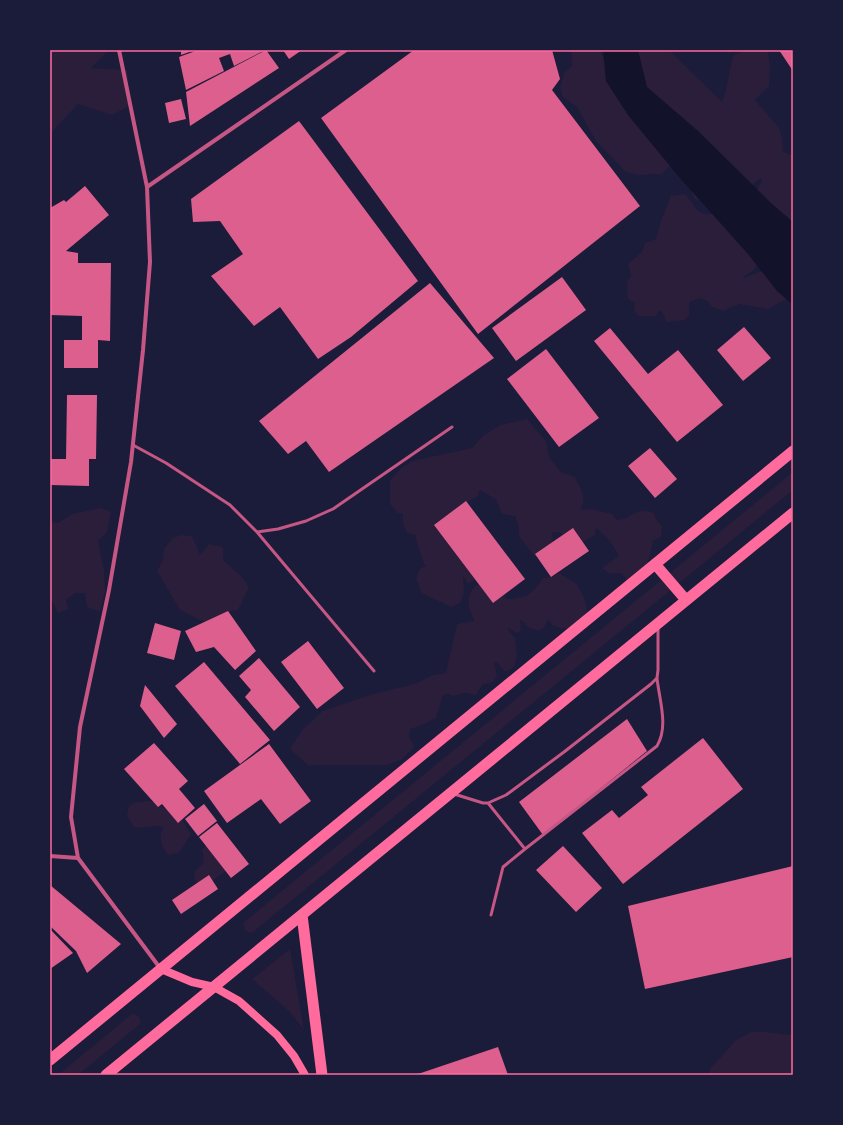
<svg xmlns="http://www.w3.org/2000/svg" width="843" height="1125" viewBox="0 0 843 1125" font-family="'DM Sans',sans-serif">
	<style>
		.green { fill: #2a1e3b }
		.water { fill: #12122b }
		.building { fill: #dd5f8e }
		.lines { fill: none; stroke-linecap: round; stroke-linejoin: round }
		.service { stroke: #c65784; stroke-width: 3 }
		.minor { stroke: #c65784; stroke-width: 4 }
		.secondary { stroke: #ff6b9d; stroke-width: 8 }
		.trunk { stroke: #ff6b9d; stroke-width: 11 }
		.neatline { fill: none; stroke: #ff6b9d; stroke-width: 1.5 }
	</style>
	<rect width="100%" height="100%" fill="#1b1b3a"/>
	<!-- green -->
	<path class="green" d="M50 50H109L91 68 127 70 131 105 112 115 78 104 50 134Z
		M571 50H600L603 56 607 76 678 157 662 174 637 175 626 172 596 141 577 107 563 97 560 88 564 73 572 66Z
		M621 50H669L722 102C728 87 729 71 733 56L744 50 768 51 770 68 769 86 755 100 774 122C783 129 782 142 783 152L793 156V240L757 199 758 188 762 181 761 178 754 183 750 192 707 203 695 199 690 188 668 120Z
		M685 194C698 207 693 215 715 214L760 258 755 269 743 277 744 278 759 272H777L793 295 768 309 739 304 723 311 712 307 708 301 700 298 689 302V315L685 320 666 322 662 311H659L656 316H638L634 310 635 303 628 299 627 282 631 276 628 264 642 252 645 243 656 239 661 220 671 196Z
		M527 419 546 441 549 457 561 472 575 477C580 488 587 496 581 509L583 510 590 509 612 514 617 520C631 520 634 506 654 513L656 519 662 526 661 537 653 541C651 548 650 557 647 564 646 565 630 580 627 581L622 573 610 574 602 568 619 556 610 541 598 529H595V535L581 543 558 532H552L554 549 546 553 534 556 519 536V528L515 516 502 514 496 500 481 490 478 492V496L467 502 464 509 480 576 468 584 463 576 464 593 460 603 451 607 422 593 416 579 420 569 426 566 424 564 416 539V535L407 533 403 524V514L398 513 390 504V481L399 470 412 461 472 448 483 436 500 425Z
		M793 472V490L253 932 250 933C245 931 243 927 244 922Z
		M101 508 111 512 107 532 98 541 104 570 105 591 100 612 87 607 85 593H75L66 600 68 609 58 613 50 596 51 546 50 547V522L58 523 72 514Z
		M181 535 192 536 200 555 209 544 223 547V560L241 576 249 587 238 610 230 611 222 620 209 623 204 622 180 610 157 571 163 560 164 549 173 538Z
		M559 573 577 584 585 600 587 611 580 622 571 629 560 628 552 625 550 620H548L543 629C534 632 527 628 522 620L520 621 521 631 516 633 509 628 508 630 515 638 517 656 514 667 508 671H504L497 662 494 663 497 676C494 682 490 684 483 684L476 695 465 693 453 696 447 694 443 695 436 718 420 726 410 729 409 736 414 747 401 760 386 765H308L290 749 302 730 323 711 373 694 415 684 433 675 446 673 457 624 475 621C468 611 464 593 477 585 481 583 488 583 492 583L507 599C528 598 531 595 543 578L552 577Z
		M151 801 168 810 176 811 186 826 191 834 179 853 168 855C163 847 157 839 163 829L161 826 135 828 127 816 129 806 136 802Z
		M206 846 232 867 209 883 199 885 194 878 195 871 204 863 202 849Z
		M290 949 304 1030 290 1012 252 979Z
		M132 1014 137 1015 140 1018V1024L78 1075H58Z
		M751 1032H765L793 1035V1075H709L710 1069 736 1040Z"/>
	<!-- water -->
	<path class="water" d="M603 50H638L647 87 698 131 771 203 793 222V305L777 291 748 254 679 177 628 115 606 81Z"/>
	<!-- building -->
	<path class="building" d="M181 50H195L181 55Z
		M198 50H265L234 66 230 54 219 58 224 71 186 90 179 57Z
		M266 50 279 68 190 126 186 92Z
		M283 50H302L289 59Z
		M414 50H552L560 79 552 90 640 206 478 334 321 118Z
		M779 50H793V71Z
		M181 99 186 119 169 123 165 103Z
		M299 121 418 281 351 337 318 359 280 307 254 326 211 276 243 254 220 221 193 222 191 199Z
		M85 186 109 215 66 251 78 253V263H111L110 341 98 340V368H64V340H82V316L50 315V208L64 200 66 202Z
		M562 277 586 310 516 361 492 328Z
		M430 283 494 358 329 472 306 441 288 454 259 421Z
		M744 327 771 358 743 381 717 350Z
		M610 328 648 374 678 350 723 405 677 442 594 341Z
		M546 349 599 418 559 447 507 379Z
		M67 395H97L96 459H89V486L50 485V459H66Z
		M650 448 677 479 655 498 628 466Z
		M466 501 525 579 493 603 434 525Z
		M573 528 589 551 551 577 535 554Z
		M228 611 256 651 235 670 214 647 196 652 185 631Z
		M155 623 181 631 174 660 147 653Z
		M308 641 344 688 317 709 281 662Z
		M259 658 300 707 274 731 245 697 251 690 239 676Z
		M204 662 270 740 240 764 175 686Z
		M145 685 177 724 164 738 140 706Z
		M627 719 647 751 543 835 519 802Z
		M703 738 743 789 623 884 582 833 612 810 619 818 648 795 641 787Z
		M154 743 188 781 179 789 195 808 178 823 162 804 158 807 124 769Z
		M269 744 311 801 280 824 261 799 227 823 204 791Z
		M204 804 217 821 198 836 185 819Z
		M217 823 249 864 231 878 199 837Z
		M563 846 602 888 576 912 536 870Z
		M793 866V957L645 989 628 906Z
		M209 875 218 889 181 914 172 900Z
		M50 885 121 944 87 973 76 951 50 926Z
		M50 929 73 953 50 969Z
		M498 1047 508 1075H415Z"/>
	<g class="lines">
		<!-- service -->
		<path class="service" d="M133 445 166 463 230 505 257 532 374 671
			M257 532 278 529 306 521 333 509 452 427
			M454 794 483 803H488L506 795 564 752 651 684 657 678 658 670V628
			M488 803 525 849 503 867 491 915
			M525 849 657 746C669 726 659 699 657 678"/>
		<!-- minor -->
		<path class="minor" d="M119 50 147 187 150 262 143 350 131 462 109 590 80 727 71 817 78 858 160 968
			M147 187 346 50
			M50 856 78 858"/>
		<!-- secondary -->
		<path class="secondary" d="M161 969 192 982 214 987 239 1001 277 1035 294 1056 305 1075"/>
		<!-- trunk -->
		<path class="trunk" d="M655 564 686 600
			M302 915 322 1075
			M50 1060 793 451
			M106 1075 793 513"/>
	</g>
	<!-- border -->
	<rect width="843" height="1125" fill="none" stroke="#1b1b3a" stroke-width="102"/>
	<rect x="51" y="51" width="741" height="1023" class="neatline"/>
</svg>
